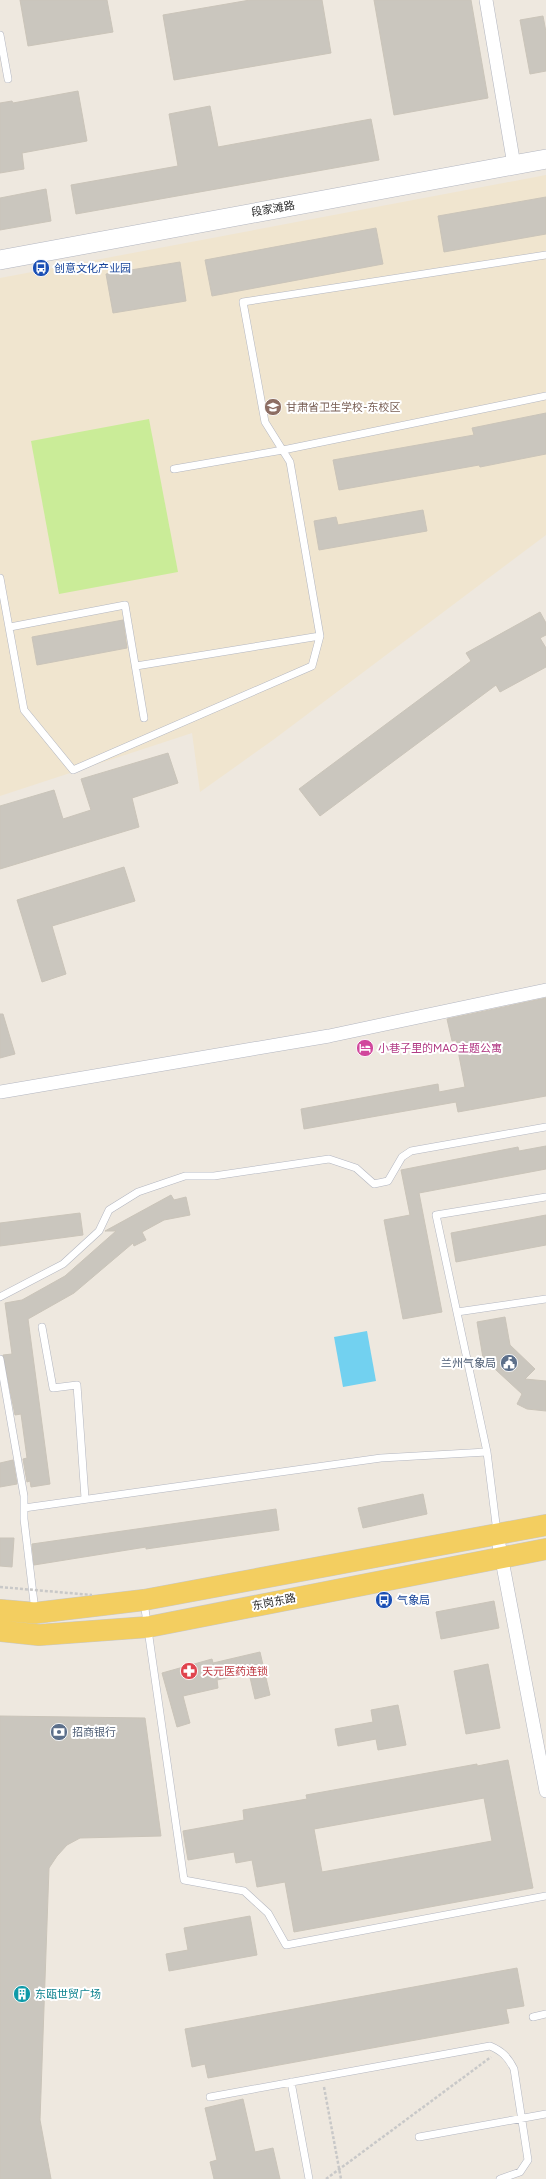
<svg xmlns="http://www.w3.org/2000/svg" width="546" height="2179" viewBox="0 0 546 2179" font-family="Figtree,'Noto Sans SC',sans-serif">
	<style>
		.education { fill: #f0e5cf }
		.pitch { fill: #caec98 }
		.water { fill: #72d1f0 }
		.building { fill: #cac6be; stroke: #cac4b9; fill-rule: evenodd }
		.lines { fill: none; stroke-linecap: round; stroke-linejoin: round }
		.lane-casing { stroke: #b3b6c0; stroke-width: 8 }
		.street-casing { stroke: #b3b6c0; stroke-width: 14 }
		.secondary-casing { stroke: #b3b6c0; stroke-width: 20 }
		.primary-casing { stroke: #c8c8c8; stroke-width: 22 }
		.path { stroke: #c8c8c8; stroke-width: 2.5; stroke-dasharray: 3 2; stroke-linecap: butt }
		.lane { stroke: #fff; stroke-width: 7 }
		.street { stroke: #fff; stroke-width: 13 }
		.secondary { stroke: #fff; stroke-width: 19 }
		.primary { stroke: #f3ce60; stroke-width: 21 }
		.path-bridge { stroke: #c8c8c8; stroke-width: 2.5; stroke-dasharray: 3 2; stroke-linecap: butt }
		.labels { text-anchor: middle; dominant-baseline: central; stroke-width: 4; stroke-linejoin: round; paint-order: stroke }
		.street-label { font-size: 11px; fill: #2d2d2d; stroke: #fff }
		.transit-label { font-size: 11px; fill: #164399; stroke: #fff; text-anchor: start }
		.education-label { font-size: 11px; fill: #785e54; stroke: #fff; text-anchor: start }
		.hotel-label { font-size: 11px; fill: #b23c85; stroke: #fff; text-anchor: start }
		.service-label { font-size: 11px; fill: #4e5e75; stroke: #fff; text-anchor: end }
		.health-label { font-size: 11px; fill: #be3a42; stroke: #fff; text-anchor: start }
		.culture-label { font-size: 11px; fill: #0d838f; stroke: #fff; text-anchor: start }
	</style>
	<rect width="100%" height="100%" fill="#eee8df"/>
	<!-- education -->
	<path class="education" d="M546 175V535L273 740 200 792 192 733 0 796V278Z"/>
	<!-- pitch -->
	<path class="pitch" d="M149 419 178 572 59 594 31 441Z"/>
	<!-- water -->
	<path class="water" d="M367 1331 376 1381 343 1387 334 1337Z"/>
	<!-- building -->
	<path class="building" d="M20 0H107L113 32 28 46Z
		M250 0H322L331 53 174 80 163 15Z
		M374 0H471L488 98 394 115Z
		M543 16 546 32V71L530 74 520 20Z
		M78 91 87 141 22 153 24 169 0 173V103L12 101 13 103Z
		M210 106 218 147 371 119 379 160 76 214 71 185 178 166 169 114Z
		M46 189 51 221 0 230V198Z
		M546 197V234L444 252 438 216Z
		M376 228 383 264 212 296 205 260Z
		M180 262 186 301 113 313 106 274Z
		M546 413V454L480 467 479 465 339 490 333 460 474 435 472 428Z
		M423 510 427 531 319 550 314 521 336 517 338 525Z
		M540 612 546 623V635L540 638 546 648V667L500 692 496 685 320 816 299 789 471 661 466 653Z
		M123 620 127 648 37 665 32 637Z
		M168 753 178 783 132 798 139 827 0 869V806L54 790 63 819 91 810 81 779Z
		M124 867 135 901 52 926 66 974 42 982 17 900Z
		M546 998V1096L458 1112 456 1102 304 1129 301 1109 438 1084 439 1092 465 1087 456 1040 452 1041 447 1019Z
		M0 1014H3L15 1054 0 1058Z
		M546 1146V1169L419 1193 442 1312 403 1319 384 1220 410 1215 401 1170 518 1147 519 1151Z
		M171 1195 174 1200 186 1197 190 1215 164 1220 142 1232 146 1240 134 1246 133 1243 74 1293 28 1319 50 1484 31 1487 30 1481 27 1482 23 1459 27 1458 21 1414 15 1415 3 1355 12 1354 5 1303 22 1300 65 1276 116 1231H105Z
		M80 1213 83 1235 0 1246V1223Z
		M546 1215V1245L456 1262 451 1233Z
		M505 1317 510 1345 535 1369 525 1379 546 1381V1411L527 1409 517 1404 522 1394 483 1358 477 1322Z
		M13 1460 17 1484 0 1487V1463Z
		M423 1494 427 1514 363 1528 358 1508Z
		M276 1509 279 1530 146 1549V1547L34 1565 32 1544Z
		M0 1538H14L12 1567 0 1566Z
		M494 1601 499 1628 441 1639 436 1612Z
		M260 1652 270 1695 255 1699 249 1673 217 1680 218 1688 183 1696 190 1723 177 1727 162 1673 212 1659 213 1663Z
		M488 1664 500 1728 466 1734 454 1671Z
		M398 1705 406 1745 378 1750 376 1739 338 1746 335 1729 373 1722 371 1710Z
		M0 1716 145 1718 161 1836 80 1838 67 1845 57 1856 49 1868 40 2120 51 2179H0Z
		M508 1760 533 1888 294 1932 285 1882 257 1887 252 1860 236 1863 234 1852 188 1860 183 1831 244 1820 243 1810 307 1799 306 1795 477 1764V1766ZM484 1798 492 1841 322 1872 314 1829Z
		M250 1916 257 1955 169 1971 166 1954 188 1950 184 1928Z
		M517 1968 524 2006 506 2009 509 2023 208 2078 205 2064 192 2067 185 2029Z
		M243 2099 255 2152 273 2148 280 2179H214L210 2162 217 2160 205 2108Z"/>
	<g class="lines">
		<defs>
			<path id="lane" d="M0 35 8 79
				M174 469 283 450 546 396
				M0 578 24 710 73 770 312 666 320 636 290 462 265 422 243 302 546 255
				M10 627 125 605 144 718
				M136 666 320 636
				M0 1297 63 1264 99 1231 109 1210 138 1192 185 1176H214L329 1159 356 1168 374 1184 388 1181 402 1157 411 1151 546 1127
				M457 1312 546 1299
				M42 1327 53 1388 77 1385 85 1498
				M0 1359 24 1496V1519L35 1611
				M24 1508 381 1458 487 1452
				M497 1532 487 1452 436 1215 546 1197
				M144 1602 184 1880 244 1891 268 1913 286 1945 546 1896
				M533 2017 546 2014
				M291 2082 309 2179
				M210 2097 490 2046C502 2051 508 2057 514 2069L528 2160 520 2172 500 2179
				M419 2137 546 2114"/>
			<path id="street" d="M486 0 514 165
				M0 1092 329 1036 546 990
				M497 1534 546 1791"/>
			<path id="secondary" d="M0 260 546 159"/>
			<path id="primary" d="M0 1610 35 1613 144 1600 546 1525
				M0 1631 39 1635 148 1627 546 1549"/>
		</defs>
		<!-- lane casing -->
		<use href="#lane" class="lane-casing"/>
		<!-- street casing -->
		<use href="#street" class="street-casing"/>
		<!-- secondary casing -->
		<use href="#secondary" class="secondary-casing"/>
		<!-- primary casing -->
		<use href="#primary" class="primary-casing"/>
		<!-- path -->
		<path class="path" d="M324 2087 341 2179
			M326 2179 491 2057"/>
		<!-- lane -->
		<use href="#lane" class="lane"/>
		<!-- street -->
		<use href="#street" class="street"/>
		<!-- secondary -->
		<use href="#secondary" class="secondary"/>
		<!-- primary -->
		<use href="#primary" class="primary"/>
		<!-- path-bridge -->
		<path class="path-bridge" d="M0 1587 92 1595"/>
	</g>
	<!-- icons -->
	<defs>
		<symbol id="bus-disc" viewBox="-11 -11 22 22"><circle r="9.5" fill="#1a4fb4" stroke="#fff"/><path d="M-5-6H5V4H4V6H2V4H-2V6H-4V4H-5ZM-3.5-4V0h7V-4ZM-3.5 1.2v1.5H-2V1.2ZM2 1.2v1.5H3.5V1.2Z" fill="#fff"/></symbol>
		<symbol id="university-disc" viewBox="-11 -11 22 22"><circle r="9.5" fill="#8d6e63" stroke="#fff"/><path d="M0-5L7-2L0 1L-7-2ZM-4 1L0 2.5L4 1V4Q0 6-4 4Z" fill="#fff"/></symbol>
		<symbol id="hotel-disc" viewBox="-11 -11 22 22"><circle r="9.5" fill="#d1479c" stroke="#fff"/><path d="M-6-4.5h1.5V1H6V5H4.5V3h-9V5H-6ZM-4 0a1.8 1.8 0 1 1 3.6 0ZM.5 0V-2.5h3Q6-2.5 6 0Z" fill="#fff"/></symbol>
		<symbol id="civic-disc" viewBox="-11 -11 22 22"><circle r="9.5" fill="#5c6f8a" stroke="#fff"/><path d="M-.6-6.5H3V-4.5H.6V-3L4-1V1h2V6H-6V1h2V-1L-.6-3ZM-1.2 2.5V6h2.4V2.5Z" fill="#fff"/></symbol>
		<symbol id="pharmacy-disc" viewBox="-11 -11 22 22"><circle r="9.5" fill="#e0444e" stroke="#fff"/><path d="M-2-6h4v4h4v4h-4v4h-4v-4h-4v-4h4Z" fill="#fff"/></symbol>
		<symbol id="bank-disc" viewBox="-11 -11 22 22"><circle r="9.5" fill="#5c6f8a" stroke="#fff"/><path d="M-6-4H6V4H-6ZM0-2.3a2.3 2.3 0 1 0 0 4.6a2.3 2.3 0 1 0 0-4.6Z" fill="#fff"/></symbol>
		<symbol id="building-disc" viewBox="-11 -11 22 22"><circle r="9.5" fill="#0f9aa8" stroke="#fff"/><path d="M-4-6H4V6H1V3H-1V6H-4ZM-2.5-4.3h1.7v1.8h-1.7ZM.8-4.3h1.7v1.8H.8ZM-2.5-1h1.7V.8h-1.7ZM.8-1h1.7V.8H.8Z" fill="#fff"/></symbol>
	</defs>
	<g fill-rule="evenodd">
		<use href="#bus-disc" x="31" y="258" width="20" height="20"/>
		<use href="#university-disc" x="263" y="397" width="20" height="20"/>
		<use href="#hotel-disc" x="355" y="1038" width="20" height="20"/>
		<use href="#civic-disc" x="499" y="1353" width="20" height="20"/>
		<use href="#bus-disc" x="374" y="1590" width="20" height="20"/>
		<use href="#pharmacy-disc" x="179" y="1661" width="20" height="20"/>
		<use href="#bank-disc" x="49" y="1722" width="20" height="20"/>
		<use href="#building-disc" x="12" y="1984" width="20" height="20"/>
	</g>
	<g class="labels">
		<!-- street labels -->
		<g class="street-label">
			<text transform="translate(273 209) rotate(-10)">段家滩路</text>
			<text transform="translate(274 1602) rotate(-11)">东岗东路</text>
		</g>
		<!-- transit labels -->
		<g class="transit-label">
			<text x="54" y="268">创意文化产业园</text>
			<text x="397" y="1600">气象局</text>
		</g>
		<!-- education labels -->
		<g class="education-label">
			<text x="286" y="407">甘肃省卫生学校-东校区</text>
		</g>
		<!-- hotel labels -->
		<g class="hotel-label">
			<text x="378" y="1048">小巷子里的MAO主题公寓</text>
		</g>
		<!-- service labels -->
		<g class="service-label">
			<text x="496" y="1363">兰州气象局</text>
			<text x="72" y="1732" text-anchor="start">招商银行</text>
		</g>
		<!-- health labels -->
		<g class="health-label">
			<text x="202" y="1671">天元医药连锁</text>
		</g>
		<!-- culture labels -->
		<g class="culture-label">
			<text x="35" y="1994">东瓯世贸广场</text>
		</g>
	</g>
</svg>
